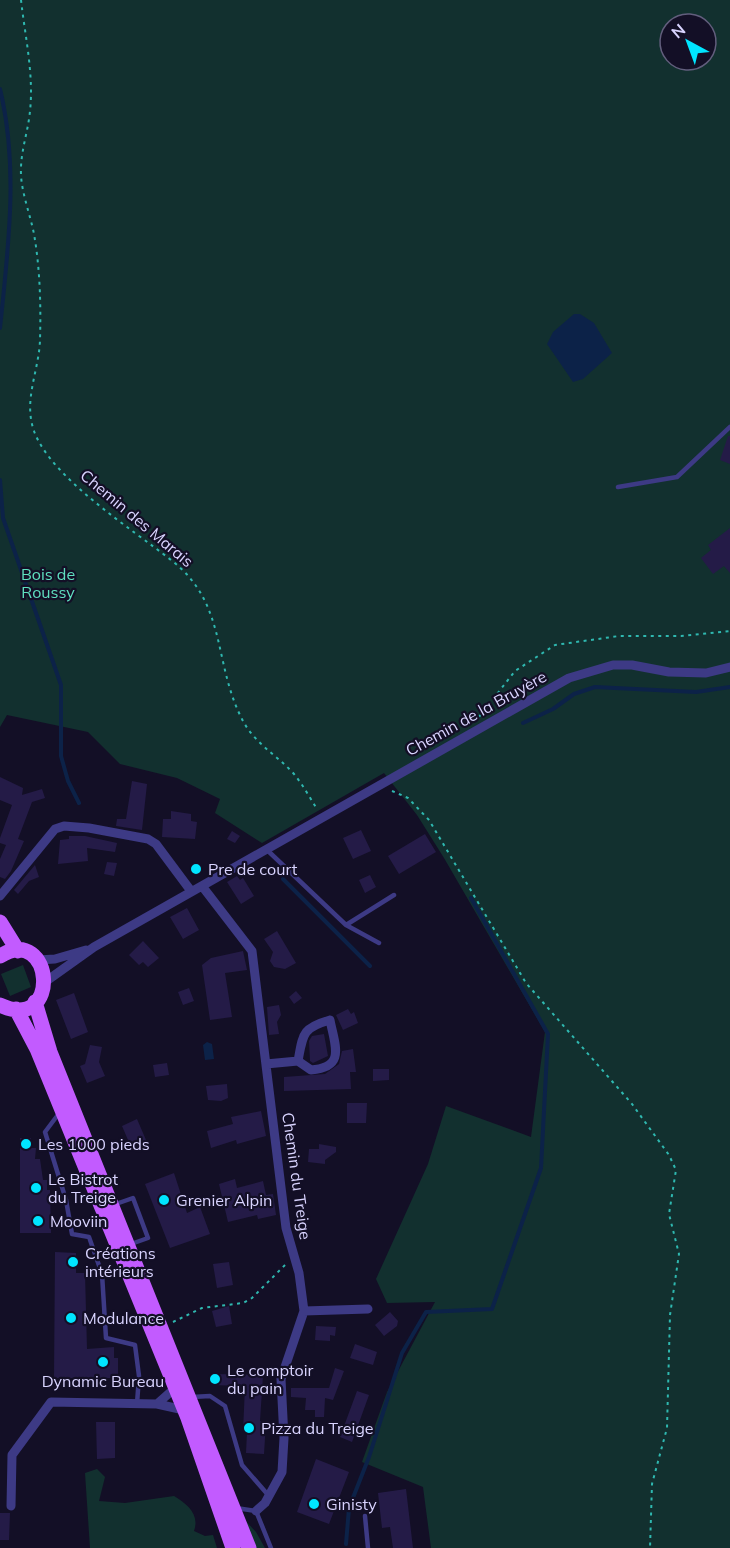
<svg xmlns="http://www.w3.org/2000/svg" width="730" height="1548" viewBox="0 0 730 1548" font-family="Mulish,sans-serif">
	<style>
		.green { fill: #12302f; fill-rule: evenodd }
		.water { fill: #0c2248 }
		.lines { fill: none; stroke-linecap: round; stroke-linejoin: round }
		.stream { stroke: #0c2248; stroke-width: 4 }
		.building { fill: #241b47 }
		.path { stroke: #2fb8b0; stroke-width: 2; stroke-dasharray: 3 4.5; stroke-linecap: butt }
		.service { stroke: #3d3a85; stroke-width: 4.5 }
		.minor { stroke: #3d3a85; stroke-width: 9 }
		.primary { stroke: #c25bff; stroke-width: 15 }
		.poi-dot { fill: #00e5ff; stroke: #130f26; stroke-width: 2 }
		.labels { text-anchor: middle; dominant-baseline: central; stroke-width: 4.5; stroke-linejoin: round; paint-order: stroke }
		.street-label { font-size: 16px; fill: #d9d4ff; stroke: #130f26 }
		.park-label { font-size: 16px; fill: #5fe0c0; stroke: #130f26 }
		.poi-label { font-size: 16px; fill: #d9d4ff; stroke: #130f26; text-anchor: start }
	</style>
	<rect width="100%" height="100%" fill="#130f26"/>
	<!-- green -->
	<path class="green" d="M0 0H730V1548H431L423 1487 362 1462 387 1392 435 1302 387 1303 376 1279 428 1164 446 1106 531 1137 545 1032 444 858 417 815 384 773 262 843 215 813 220 799 177 778 120 764 88 732 7 715 0 727ZM670 24H706V60H670Z
		M23 965 31 987 10 996 1 974Z
		M97 1469 105 1477 99 1501 125 1503 174 1496C187 1504 200 1514 194 1531L205 1536 213 1535 217 1548H90L85 1473Z
		M241 1516 256 1532 265 1548H253Z"/>
	<!-- water -->
	<path class="water" d="M574 314H580L594 323 612 353 583 379 573 382 547 344 553 332Z
		M207 1042 212 1044 214 1059 205 1060 203 1045Z"/>
	<g class="lines">
		<!-- stream -->
		<path class="stream" d="M0 89C19 167 8 250 0 328
			M0 480 3 518 61 685V756L68 781 79 803
			M523 723 553 709 574 694 595 687 696 692 730 687
			M283 879 370 966
			M346 1544 349 1508 369 1457 402 1353 426 1312 492 1309 541 1168 548 1034 471 898"/>
	</g>
	<!-- building -->
	<path class="building" d="M728 436H730V464L720 460Z
		M730 528V573L724 566 713 574 701 558 711 550 708 545Z
		M0 777 23 788 22 795 42 789 45 798 32 802 18 839 24 841 11 871 5 879 0 877V859L6 845 0 843V838L12 805 0 800Z
		M132 781 147 784 142 830 116 826 117 819H126Z
		M171 811 191 814V821L197 822 195 839 162 837 163 819H171Z
		M361 830 371 851 353 859 343 838Z
		M232 831 240 836 235 843 227 839Z
		M425 834 436 852 399 874 388 856Z
		M69 836H85L117 843 115 852 87 848 88 861 58 864 60 840 69 839Z
		M107 862 117 863 114 876 104 874Z
		M35 865 39 877 29 881 18 894 14 890Z
		M370 875 376 887 365 893 359 880Z
		M237 876 240 880 243 878 254 896 241 904 227 882Z
		M187 908 199 930 183 939 170 917Z
		M277 931 296 963 285 969 274 967 270 961 273 952 264 939Z
		M143 941 159 958 148 967 143 962 139 965 129 955Z
		M243 951 247 970 225 973 232 1017 210 1020 202 965 211 958Z
		M189 988 194 1001 183 1005 178 992Z
		M296 991 302 998 294 1004 289 997Z
		M74 993 88 1032 71 1039 56 1000Z
		M279 1005 281 1015 277 1022 279 1034 269 1035 267 1007Z
		M348 1009 351 1014 354 1012 358 1023 343 1030 336 1015Z
		M324 1034 328 1056 313 1063 310 1061 309 1041 312 1036Z
		M90 1045 102 1047 99 1062 105 1076 87 1083 80 1066 85 1064Z
		M353 1049 356 1072H350L351 1089 284 1091V1077L325 1074 339 1064 342 1051Z
		M167 1063 169 1075 155 1077 153 1065Z
		M373 1069H389V1080L373 1081Z
		M227 1084 228 1098 221 1101 208 1100 206 1086Z
		M347 1103H367L366 1123H347Z
		M261 1111 266 1136 237 1144 236 1140 211 1148 207 1131 233 1124 231 1117Z
		M137 1119 146 1140 131 1147 122 1126Z
		M20 1138H31V1148H36L35 1159H40L43 1180H47V1190H50L51 1233H20Z
		M319 1144 336 1147V1152L325 1160V1164L308 1162 309 1149H319Z
		M174 1173 187 1213 200 1207 210 1234 170 1248 145 1184Z
		M235 1179 237 1188 263 1181 266 1195 273 1194 276 1215 258 1219 257 1215 228 1222 219 1184Z
		M55 1252 76 1253V1273H85L87 1349 114 1347V1358H118V1378H54Z
		M229 1262 233 1285 217 1288 213 1264Z
		M229 1306 232 1324 216 1327 212 1311Z
		M390 1312 398 1321 397 1326 384 1336 375 1325Z
		M316 1326 336 1327 335 1336 330 1335V1341L315 1340Z
		M355 1344 377 1352 373 1365 350 1358Z
		M335 1368 344 1371 333 1400 325 1398 324 1417H315V1410H305L306 1398 291 1397V1388H329Z
		M211 1374 263 1375 260 1421 266 1422 264 1454 246 1453 247 1432H243L245 1386 211 1385Z
		M357 1391 369 1395 352 1442 340 1437Z
		M96 1422H115V1458L97 1459Z
		M316 1459 349 1472 329 1524 297 1512Z
		M406 1489 413 1548H393L390 1527 382 1528 378 1493Z
		M0 1513H10L9 1540H0Z"/>
	<g class="lines">
		<!-- path -->
		<path class="path" d="M21 0C25 36 34 75 30 111 28 133 20 152 21 175 22 194 30 214 34 234 40 268 41 305 40 340 39 371 23 400 34 431 51 478 132 529 171 560 227 603 213 661 241 717 253 743 276 754 294 774 303 785 310 798 317 809
			M479 717 515 671 555 645 619 636H681L730 631
			M392 791 408 798 429 820 526 983 632 1104 669 1155 676 1170 669 1214 679 1254 670 1315 667 1428 652 1484 650 1548
			M173 1322 202 1308 243 1303 252 1298 286 1264"/>
		<!-- service -->
		<path class="service" d="M618 487 677 477 730 427
			M266 849 346 925 394 895
			M346 925 379 943
			M60 1112 45 1132 66 1200 72 1234 89 1237 102 1274 106 1338 135 1345 139 1376 137 1404
			M113 1205 133 1198 148 1238 131 1244
			M192 1397 210 1396 225 1406 242 1465 269 1496
			M236 1508 256 1511 271 1548
			M365 1516 368 1548"/>
		<!-- minor -->
		<path class="minor" d="M202 886 252 951 286 1228 299 1273 304 1311 281 1379 284 1438 282 1472 265 1503 256 1511
			M0 896 55 829 64 826 89 828 148 839 156 844 191 891
			M38 960 55 959 86 950
			M45 982 94 947 569 678 613 665H632L669 672 706 673 730 667
			M266 1064 298 1061 311 1070C346 1067 335 1046 330 1020 302 1028 303 1034 298 1061
			M304 1311 368 1309
			M157 1404 175 1388
			M11 1506 12 1455 51 1402 157 1404 184 1410"/>
		<!-- primary -->
		<path class="primary" d="M0 922 18 951
			M0 956C54 923 62 1034 0 1005
			M35 1002 50 1052 249 1548
			M16 1009 37 1049 188 1418 233 1548"/>
	</g>
	<!-- markers -->
	<g class="poi-dot">
		<circle cx="196" cy="869" r="6"/>
		<circle cx="26" cy="1144" r="6"/>
		<circle cx="36" cy="1188" r="6"/>
		<circle cx="164" cy="1200" r="6"/>
		<circle cx="38" cy="1221" r="6"/>
		<circle cx="73" cy="1262" r="6"/>
		<circle cx="71" cy="1318" r="6"/>
		<circle cx="103" cy="1362" r="6"/>
		<circle cx="215" cy="1379" r="6"/>
		<circle cx="249" cy="1428" r="6"/>
		<circle cx="314" cy="1504" r="6"/>
	</g>
	<g class="labels">
		<!-- street labels -->
		<g class="street-label">
			<text transform="translate(137 518) rotate(40)">Chemin des Marais</text>
			<text transform="translate(476 713) rotate(-29)">Chemin de la Bruyère</text>
			<text transform="translate(297 1176) rotate(82)">Chemin du Treige</text>
		</g>
		<!-- park labels -->
		<g class="park-label">
			<text x="48" y="574">Bois de<tspan x="48" dy="18">Roussy</tspan></text>
		</g>
		<!-- poi labels -->
		<g class="poi-label">
			<text x="208" y="869">Pre de court</text>
			<text x="38" y="1144">Les 1000 pieds</text>
			<text x="48" y="1179">Le Bistrot<tspan x="48" dy="18">du Treige</tspan></text>
			<text x="176" y="1200">Grenier Alpin</text>
			<text x="50" y="1221">Mooviin</text>
			<text x="85" y="1253">Créations<tspan x="85" dy="18">intérieurs</tspan></text>
			<text x="83" y="1318">Modulance</text>
			<text x="227" y="1370">Le comptoir<tspan x="227" dy="18">du pain</tspan></text>
			<text x="103" y="1381" text-anchor="middle">Dynamic Bureau</text>
			<text x="261" y="1428">Pizza du Treige</text>
			<text x="326" y="1504">Ginisty</text>
		</g>
	</g>
	<!-- north arrow -->
	<g transform="translate(688 42) rotate(319)"><circle r="28" fill="#130f26" stroke="#625e7d" stroke-width="1.5"/>
	<path d="M0-4.5L10 22L0 15L-10 22Z" fill="#00e5ff"/>
	<text y="-9" font-size="16" font-weight="bold" text-anchor="middle" fill="#d9d4ff">N</text>
	</g>
</svg>
